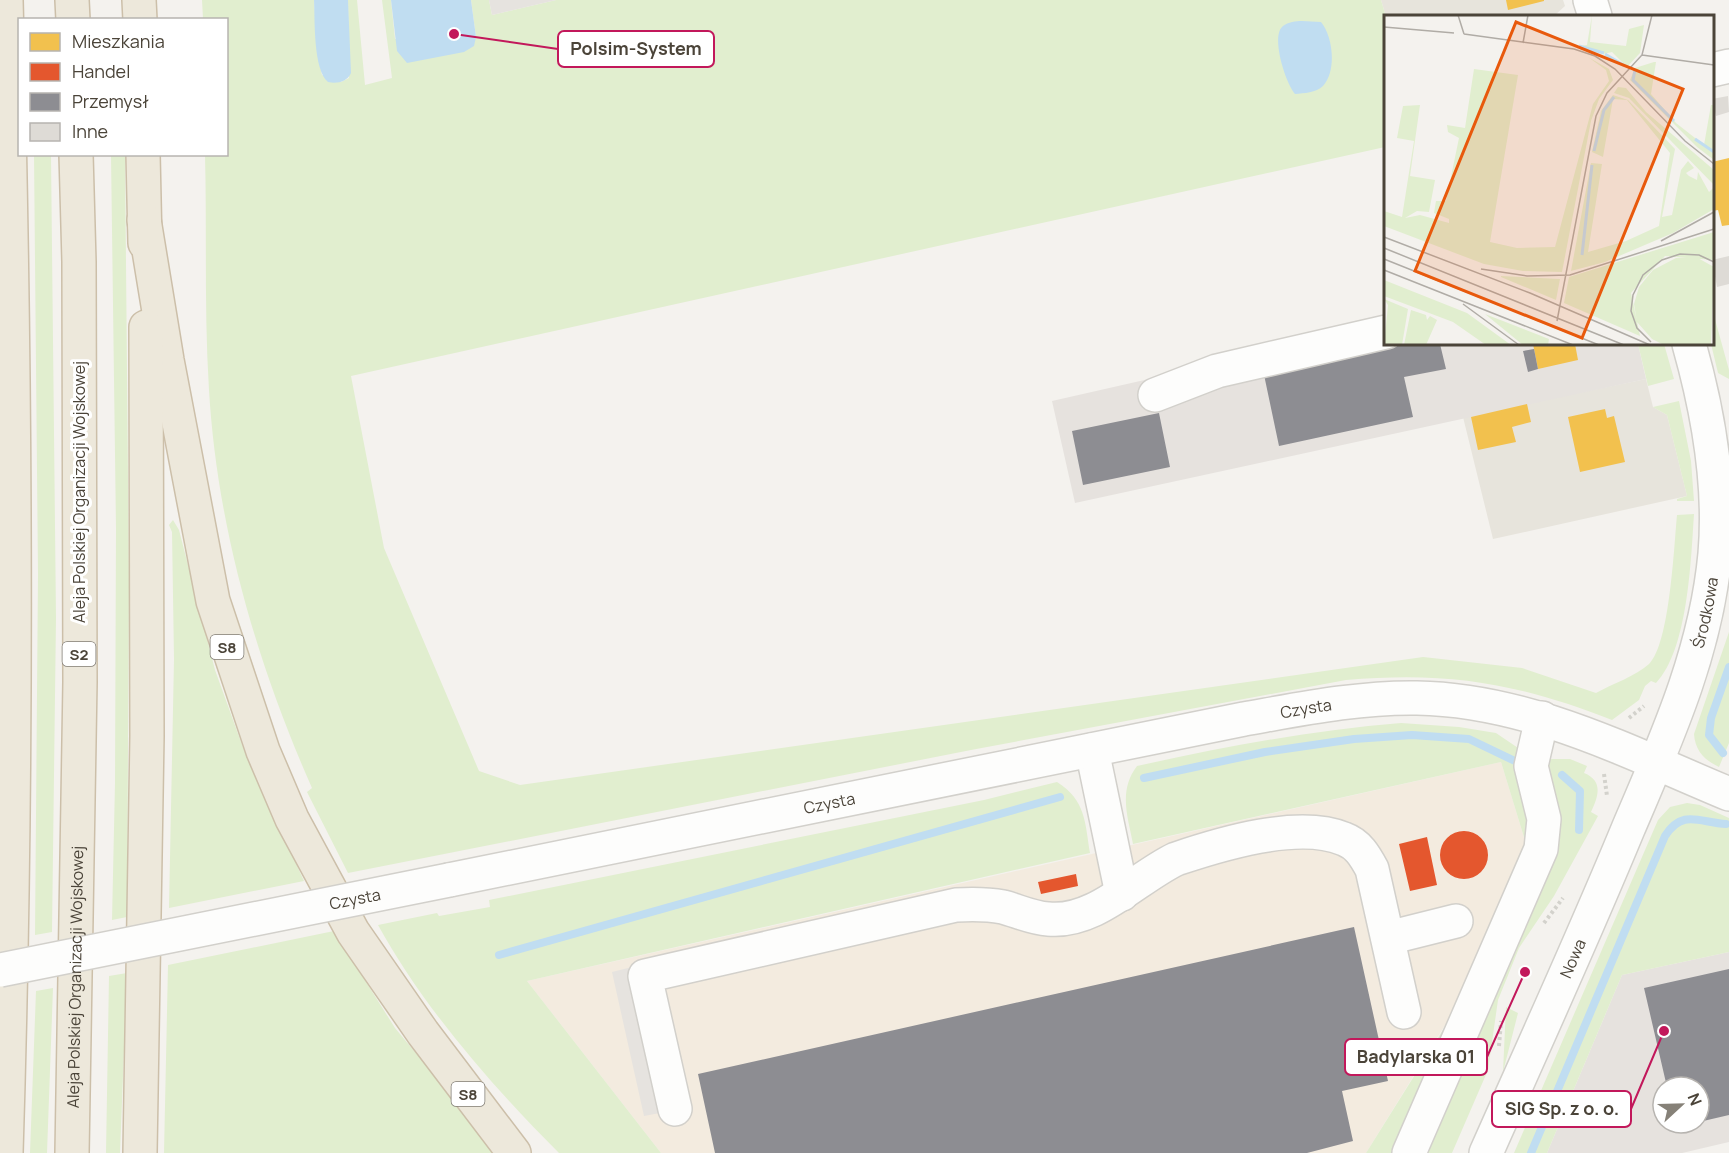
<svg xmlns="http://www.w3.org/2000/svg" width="1729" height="1153" viewBox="0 0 1729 1153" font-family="Manrope,sans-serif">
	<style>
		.residential { fill: #e7e4dc }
		.commercial { fill: #f3ebdf }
		.industrial { fill: #e6e2de; fill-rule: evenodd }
		.green { fill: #e1eecf }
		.parking { fill: #e6e3df }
		.water { fill: #c0ddf1 }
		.homes { fill: #f2c14e }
		.shops { fill: #e4572e }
		.industry { fill: #8d8d92 }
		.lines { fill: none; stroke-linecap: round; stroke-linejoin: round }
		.stream { stroke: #c0ddf1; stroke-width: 8 }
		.building { fill: #dedbd6 }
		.minor-casing { stroke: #d2d0cb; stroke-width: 36 }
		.highway-casing { stroke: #ccbfa9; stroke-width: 36 }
		.path { stroke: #d3d2cc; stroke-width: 4; stroke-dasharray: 3 3; stroke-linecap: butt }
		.minor { stroke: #fdfdfc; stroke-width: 33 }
		.highway { stroke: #ede8db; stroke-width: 33 }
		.minor-bridge-casing { stroke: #d2d0cb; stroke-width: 36; stroke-linecap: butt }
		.minor-bridge { stroke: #fdfdfc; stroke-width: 33 }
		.labels { text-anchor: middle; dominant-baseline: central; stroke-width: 6; stroke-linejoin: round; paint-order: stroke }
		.shield { fill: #fff; stroke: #817c74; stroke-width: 1.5 }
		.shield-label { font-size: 15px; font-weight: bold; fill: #4b4439 }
		.street-label { font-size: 16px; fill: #4b4439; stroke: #fff }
		.inset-river { fill: none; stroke: #c0ddf1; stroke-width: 3 }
		.inset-road { fill: none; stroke: #b0aca6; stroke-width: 1.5 }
		.view { fill: #e8590c; fill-opacity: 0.15; stroke: #e8590c; stroke-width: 3 }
		.inset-edge { fill: none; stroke: #4b4439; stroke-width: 3 }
		.leader { fill: none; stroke: #c2185b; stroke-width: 2 }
		.callout-dot { fill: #c2185b; stroke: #fff; stroke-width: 2 }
		.callout { fill: #fff; stroke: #c2185b; stroke-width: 2 }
		.callout-label { font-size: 18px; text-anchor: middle; font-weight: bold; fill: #4b4439 }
	</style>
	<rect width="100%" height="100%" fill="#f4f2ee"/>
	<!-- residential -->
	<path class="residential" d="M1381 0H1563L1565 6 1554 16 1386 17Z
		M1646 379 1653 407 1667 415 1687 496 1493 539 1463 417Z"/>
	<!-- commercial -->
	<path class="commercial" d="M1501 762 1527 847 1455 1009 1366 1153H661L527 981Z"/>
	<!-- industrial -->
	<path class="industrial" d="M1385 343 1638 344 1646 379 1075 503 1052 401 1259 354Z
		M1729 952V1142L1682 1153H1547L1622 975ZM1663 1087H1699V1123H1663Z"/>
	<!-- green -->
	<path class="green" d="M202 0H314L318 56 322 75 341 82 349 78 348 0H357L365 85 392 78 382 0H391L395 39 476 37 471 0H489L492 15 556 0H1381L1386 17 1385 147 351 376 384 548 479 771 520 785 1423 657 1522 668 1596 693C1612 684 1636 676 1649 664 1670 644 1674 545 1677 515L1694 514C1691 560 1688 650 1656 683L1651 681 1645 686 1639 700 1612 720C1517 683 1448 671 1346 680L971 750 348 873 307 792 312 788C257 664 217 527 209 390 204 312 207 233 205 155L226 154V20L203 19Z
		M34 155H51L56 618 52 932 35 935 38 574Z
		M111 155H125L129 585 127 917 112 920 115 783 116 529Z
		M1713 312 1729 370V379L1718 373 1711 344Z
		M1638 344H1664L1674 379 1648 386Z
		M1679 401 1691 461 1694 501H1677V499L1687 496 1667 415 1653 407Z
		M173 520 179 530 215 670 245 753 304 881 169 908 174 659 172 532 169 525Z
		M1729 632V743L1719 767C1704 760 1695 750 1694 734Z
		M1401 723 1459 727 1496 733 1524 752V774L1536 824 1531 852 1400 1153H1366L1456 1009 1527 847 1501 762 1133 844C1128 817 1118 791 1137 766 1224 747 1312 730 1401 723Z
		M1546 759H1570L1587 766 1584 773C1604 781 1598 797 1591 812L1598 816 1554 896 1519 948 1498 1000 1488 1070 1452 1153H1416L1547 856Z
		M1057 782C1086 800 1085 823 1090 853L527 981 661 1153H559C492 1086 423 1007 378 925L437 913 439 916 490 907 489 900 984 800Z
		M1687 803 1700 805 1729 818V952L1622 975 1547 1153H1514L1658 820 1670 807Z
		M334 931 395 1028 499 1153H164L168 965Z
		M127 973 120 1153H106L109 976Z
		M53 988 47 1153H30L36 991Z
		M1506 1007 1518 1013 1503 1072Z"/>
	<!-- parking -->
	<path class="parking" d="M489 0H556L492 15Z
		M632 967 665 1112 644 1116 612 972Z"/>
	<!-- water -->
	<path class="water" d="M314 0H348L351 73C347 82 337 84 328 82 313 70 315 19 314 0Z
		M391 0H471L476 37 474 46 464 52 407 63 397 51Z
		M1302 21 1321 22C1333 36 1337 71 1323 86 1316 93 1304 93 1295 94 1286 84 1270 36 1283 26 1288 22 1296 21 1302 21Z"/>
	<!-- homes -->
	<path class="homes" d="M1506 0H1544V1L1508 10Z
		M1729 158V225L1722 226 1718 210 1712 211V162Z
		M1533 344H1575L1578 360 1538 369Z
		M1527 404 1531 422 1512 427 1516 442 1478 450 1471 417Z
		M1605 409 1607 418 1614 416 1625 462 1580 472 1568 417Z"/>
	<!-- shops -->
	<path class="shops" d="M1440 855a24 24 0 1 1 48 0a24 24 0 1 1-48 0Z
		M1427 837 1437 885 1410 891 1399 844Z
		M1076 874 1078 886 1041 894 1038 882Z"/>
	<!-- industry -->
	<path class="industry" d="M1386 344H1440L1446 369 1404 377 1413 417 1279 446 1263 370Z
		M1534 349 1538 369 1528 372 1523 351Z
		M1159 413 1170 467 1083 485 1072 431Z
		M1354 927 1388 1081 1342 1091 1353 1141 1307 1153H715L698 1074Z
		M1729 969V1115L1699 1122V1087H1667L1644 988Z"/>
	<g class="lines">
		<!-- stream -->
		<path class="stream" d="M1723 753 1709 735 1711 718 1729 667
			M1562 775 1580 791 1579 830
			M1144 778 1265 752 1354 739 1412 735 1469 739 1517 762
			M499 955 1060 797
			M1531 1153 1665 836C1683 808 1700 823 1726 824"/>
	</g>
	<!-- building -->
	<path class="building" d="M1728 96 1729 112 1716 116 1712 99Z
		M1729 256V284L1717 287 1712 260Z"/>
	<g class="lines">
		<defs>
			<g id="minor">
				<path d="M1590 0 1595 16"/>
				<path d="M1712 70 1729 66"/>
				<path d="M1155 395 1217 371 1386 332"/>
				<path d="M1092 750 1122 894"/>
				<path id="s1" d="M449 880 1244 719C1301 709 1359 697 1417 698 1529 700 1628 752 1729 794"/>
				<path d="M1388 938 1456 921"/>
				<path d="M675 1109 645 976 956 905C972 904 987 904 1003 907 1018 911 1032 918 1048 919 1095 924 1136 878 1176 859 1220 844 1299 820 1344 839 1358 844 1365 856 1372 869L1404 1012"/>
				<path d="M1409 1153 1541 849 1544 819 1531 766 1542 718"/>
				<path id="s2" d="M1486 1153C1534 1045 1583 938 1628 829 1666 740 1706 652 1715 554 1721 484 1708 411 1689 344"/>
			</g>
			<g id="highway">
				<path d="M72 0 73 20"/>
				<path d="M139 0 140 20"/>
				<path d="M143 154 145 243"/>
				<path d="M144 220 167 360 213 601 263 751 292 819 353 932 423 1033 514 1153"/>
				<path d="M6 1153C18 769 16 384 6 0"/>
				<path id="s3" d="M72 1153 80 682 79 262 76 154"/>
				<path d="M140 1153 147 736 146 327"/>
			</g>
		</defs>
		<!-- minor casing -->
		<use href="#minor" class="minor-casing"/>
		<!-- highway casing -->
		<use href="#highway" class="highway-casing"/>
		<!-- path -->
		<path class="path" d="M1629 718 1644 706
			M1604 774 1607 796
			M1544 923 1563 898
			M1499 1046 1501 1021"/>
		<!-- minor -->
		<use href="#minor" class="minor"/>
		<!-- highway -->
		<use href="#highway" class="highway"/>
		<defs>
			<g id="minor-bridge">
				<path id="s4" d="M0 970 449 880"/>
			</g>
		</defs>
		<!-- minor-bridge casing -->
		<use href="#minor-bridge" class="minor-bridge-casing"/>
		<!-- minor-bridge -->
		<use href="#minor-bridge" class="minor-bridge"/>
	</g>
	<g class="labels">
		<!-- shield labels -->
		<g class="shield">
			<rect x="210.5" y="635" width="33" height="24" rx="4.5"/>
			<rect x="62.5" y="642" width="33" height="24" rx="4.5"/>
			<rect x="451.5" y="1082" width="33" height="24" rx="4.5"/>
		</g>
		<g class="shield-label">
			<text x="227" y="647">S8</text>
			<text x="79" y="654">S2</text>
			<text x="468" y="1094">S8</text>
		</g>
		<!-- street labels -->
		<g class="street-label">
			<text transform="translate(79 492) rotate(-90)">Aleja Polskiej Organizacji Wojskowej</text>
			<text stroke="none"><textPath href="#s2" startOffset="584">Środkowa</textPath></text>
			<text stroke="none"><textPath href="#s1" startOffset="874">Czysta</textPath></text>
			<text stroke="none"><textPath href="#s1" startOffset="388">Czysta</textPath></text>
			<text stroke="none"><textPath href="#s4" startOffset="362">Czysta</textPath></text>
			<text stroke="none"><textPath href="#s2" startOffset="213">Nowa</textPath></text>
			<text stroke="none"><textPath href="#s3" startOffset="176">Aleja Polskiej Organizacji Wojskowej</textPath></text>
		</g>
	</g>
	<!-- overview -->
	<g transform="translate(1384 15)">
		<rect width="330" height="330" fill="#f4f2ee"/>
		<path d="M208 0 206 27 242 31 245 14 260 10 256 38 243 52 228 37 219 39 195 31 203 30ZM204 42 225 54 229 65 215 84 207 106 178 257 139 256 100 249 0 211V196L18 202 30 126 13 123 19 91 36 90 26 161 51 165 45 197 33 196 21 203 36 200 65 208V204L50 198 52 186H62L75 123 64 117 63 110 81 113 90 54 134 60 106 227 133 233 171 232 209 89 225 66 222 55ZM270 47H281H272L267 79 292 108 320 130 327 90H330V145L313 132 246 65 251 53ZM234 72 242 73 262 97 330 155V170L245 83 230 78ZM229 80 244 85 291 134 278 202 288 200 297 155 304 146 310 153 302 158 305 161 313 165 314 157 325 177 330 172V194L289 218 221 247 187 256 207 148 218 149 204 237 242 226 275 211 286 138 243 85 229 84 219 142 208 137 217 96ZM330 217V245L281 241 247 278 256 321 180 288 185 262ZM312 242 330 252 327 330H280L268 324 253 307 250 289 255 272 269 255 292 243ZM117 261 176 264 172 285 117 262ZM0 265 83 298 127 330H102L69 307 0 281ZM0 284 24 294 18 330H0L4 290ZM27 295 42 300 43 305 46 301 53 305 42 330H20ZM101 299 165 324 164 330H139Z" fill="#e1eecf"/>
		<path class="inset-river" d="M195 31 220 38M221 39 241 51M251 55 249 65 290 106M311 124 330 137M210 136 220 95 230 82M198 240 208 150"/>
		<path class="inset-road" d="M74 0 80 19M0 12 70 18M80 19 190 34 211 41 231 54 301 126 330 149M139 28 144 0M258 40 330 50M0 222 146 278 266 330M277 226 330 197M0 233 240 330M0 244 215 330M97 254 143 261 186 260 330 214M0 255 189 330M79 289 135 330M173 306 212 101 223 78 258 40 268 0M267 327 253 313 247 296 249 280 259 260 278 245 296 239 315 240 330 247"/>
		<path class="view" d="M132 7 299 74 198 323 31 256Z"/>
		<rect width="330" height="330" class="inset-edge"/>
	</g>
	<!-- callouts -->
	<path class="leader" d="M454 34L558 49M1525 972L1487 1057M1664 1031L1631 1109"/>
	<g class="callout-dot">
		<circle cx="454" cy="34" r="6"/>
		<circle cx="1525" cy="972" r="6"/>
		<circle cx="1664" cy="1031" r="6"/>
	</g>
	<g class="callout">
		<rect x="558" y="31" width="156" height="36" rx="6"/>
		<rect x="1345" y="1039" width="142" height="36" rx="6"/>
		<rect x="1492" y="1091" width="139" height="36" rx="6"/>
	</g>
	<g class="callout-label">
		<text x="636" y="55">Polsim-System</text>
		<text x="1416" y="1063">Badylarska 01</text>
		<text x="1562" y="1115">SIG Sp. z o. o.</text>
	</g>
	<!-- legend -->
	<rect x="18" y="18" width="210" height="138" fill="#ffffff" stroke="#b7b4b0" stroke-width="1.5"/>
	<rect x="30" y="33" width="30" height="18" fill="#f2c14e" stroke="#b7b4b0" stroke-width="1.5"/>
	<text x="72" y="48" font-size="18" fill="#4b4439">Mieszkania</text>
	<rect x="30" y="63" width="30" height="18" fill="#e4572e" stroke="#b7b4b0" stroke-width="1.5"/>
	<text x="72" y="78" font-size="18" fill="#4b4439">Handel</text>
	<rect x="30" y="93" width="30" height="18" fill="#8d8d92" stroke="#b7b4b0" stroke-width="1.5"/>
	<text x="72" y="108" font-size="18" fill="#4b4439">Przemysł</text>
	<rect x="30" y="123" width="30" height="18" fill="#dedbd6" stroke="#b7b4b0" stroke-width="1.5"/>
	<text x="72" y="138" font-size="18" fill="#4b4439">Inne</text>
	<!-- north arrow -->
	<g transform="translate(1681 1105) rotate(68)"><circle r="28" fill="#ffffff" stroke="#b7b4b0" stroke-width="1.5"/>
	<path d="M0-4.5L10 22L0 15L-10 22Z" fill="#868178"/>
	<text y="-9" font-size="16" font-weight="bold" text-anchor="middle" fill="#4b4439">N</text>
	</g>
</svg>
